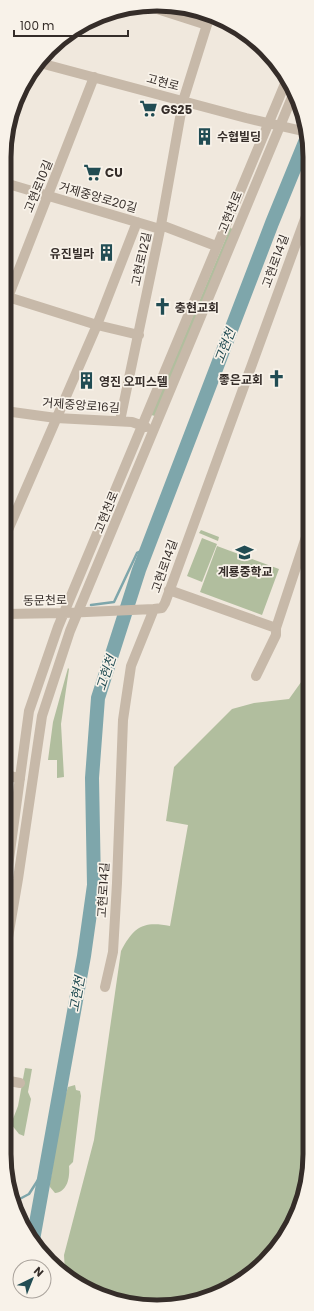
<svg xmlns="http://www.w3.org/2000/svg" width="314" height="1311" viewBox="0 0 314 1311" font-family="Poppins,'Noto Sans KR',sans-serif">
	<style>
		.green { fill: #b1be9e }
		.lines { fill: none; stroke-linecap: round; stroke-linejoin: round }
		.stream { stroke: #7ea6ab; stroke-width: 2.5 }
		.river { stroke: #7ea6ab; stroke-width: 14 }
		.minor { stroke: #c7b9a9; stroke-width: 10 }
		.labels { text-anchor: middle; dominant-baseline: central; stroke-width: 3.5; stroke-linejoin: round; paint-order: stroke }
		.street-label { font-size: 12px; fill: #352d29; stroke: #f8f2e9 }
		.poi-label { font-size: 12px; font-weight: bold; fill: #352d29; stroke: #f8f2e9; text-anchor: start }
		.water-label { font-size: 13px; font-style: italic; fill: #214c53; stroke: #f8f2e9 }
		.rim { fill: none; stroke: #352d29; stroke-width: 5 }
	</style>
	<rect width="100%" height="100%" fill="#f0e8dd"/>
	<!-- green -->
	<path class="green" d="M230 228 233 229 155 416 151 415Z
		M201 530 219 537 218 541 199 533Z
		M202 538 217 544 202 582 187 576Z
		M217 546 279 569 262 615 200 592Z
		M68 668 69 669 61 724 64 777 57 778V760H48L53 722Z
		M309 671V1174L290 1230 250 1275 197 1302 147 1307 89 1291 65 1272 64 1255 94 1140 121 951C134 926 144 921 170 926L188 825 166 821 174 767 232 709 254 703 289 699Z
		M25 1068 32 1069 28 1092 31 1099 24 1136 19 1134 11 1124 18 1106Z
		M75 1085 76 1090 80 1091 81 1096 73 1162 69 1166C70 1176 68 1192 55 1193L50 1187V1183L63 1103 68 1087Z"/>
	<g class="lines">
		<!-- stream -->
		<path class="stream" d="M91 605 114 602 137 553 148 548
			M14 1202 29 1194 45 1169"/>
		<!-- river -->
		<path class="river" d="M33 1240 84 956 94 885 92 778 98 698 139 570 272 223 308 135"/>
		<!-- minor -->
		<path class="minor" d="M151 7 207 25
			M40 63 246 118 307 132
			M5 183 160 229
			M161 225 216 246
			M8 297 97 325 139 335
			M5 305 94 77
			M5 411 56 418 132 422 146 427
			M120 421 161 225 183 101 210 15
			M5 537 97 325 137 222
			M169 590 276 628
			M5 614 64 613 154 609
			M256 676 276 635V628L309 528
			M5 774 20 779
			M4 896 29 711 58 627 287 79
			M4 961 18 879 42 716 70 631 295 90
			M105 987 113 952 117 883 123 720 131 666 154 609 162 608 165 603 309 208
			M4 1080 20 1083"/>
	</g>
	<!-- icons -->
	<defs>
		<symbol id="supermarket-bare" viewBox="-9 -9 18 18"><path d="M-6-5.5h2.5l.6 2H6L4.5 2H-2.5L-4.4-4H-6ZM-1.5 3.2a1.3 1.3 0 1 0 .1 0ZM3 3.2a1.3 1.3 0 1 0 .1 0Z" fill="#214c53" stroke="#f8f2e9" stroke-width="2.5" paint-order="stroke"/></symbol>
		<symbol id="building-bare" viewBox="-9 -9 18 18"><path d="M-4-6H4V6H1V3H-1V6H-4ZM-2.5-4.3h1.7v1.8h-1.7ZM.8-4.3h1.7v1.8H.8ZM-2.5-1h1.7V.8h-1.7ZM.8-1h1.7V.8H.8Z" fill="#214c53" stroke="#f8f2e9" stroke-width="2.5" paint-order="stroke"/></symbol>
		<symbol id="church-bare" viewBox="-9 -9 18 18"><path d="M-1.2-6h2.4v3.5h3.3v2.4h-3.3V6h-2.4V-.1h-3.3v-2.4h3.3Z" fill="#214c53" stroke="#f8f2e9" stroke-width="2.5" paint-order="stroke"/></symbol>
		<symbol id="school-bare" viewBox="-9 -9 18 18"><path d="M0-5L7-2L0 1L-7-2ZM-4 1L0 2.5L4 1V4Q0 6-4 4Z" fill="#214c53" stroke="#f8f2e9" stroke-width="2.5" paint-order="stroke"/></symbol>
	</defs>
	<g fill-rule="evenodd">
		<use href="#supermarket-bare" x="136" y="96" width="25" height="25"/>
		<use href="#building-bare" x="192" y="124" width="25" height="25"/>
		<use href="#supermarket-bare" x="80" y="160" width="25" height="25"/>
		<use href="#building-bare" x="94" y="240" width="25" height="25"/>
		<use href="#church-bare" x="150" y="294" width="25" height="25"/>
		<use href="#church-bare" x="264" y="366" width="25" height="25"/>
		<use href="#building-bare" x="74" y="368" width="25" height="25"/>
		<use href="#school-bare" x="232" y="540" width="25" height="25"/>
	</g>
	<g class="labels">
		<!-- street labels -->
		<g class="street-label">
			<text transform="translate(163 82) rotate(15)">고현로</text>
			<text transform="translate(38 186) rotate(-68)">고현로10길</text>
			<text transform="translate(98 197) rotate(16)">거제중앙로20길</text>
			<text transform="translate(230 212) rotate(-68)">고현천로</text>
			<text transform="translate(141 259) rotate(-78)">고현로12길</text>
			<text transform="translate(275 261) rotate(-70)">고현로14길</text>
			<text transform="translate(81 405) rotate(4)">거제중앙로16길</text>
			<text transform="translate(106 512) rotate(-68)">고현천로</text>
			<text transform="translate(164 566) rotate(-71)">고현로14길</text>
			<text transform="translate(45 600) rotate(-1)">동문천로</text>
			<text transform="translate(103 890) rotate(-87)">고현로14길</text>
		</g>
		<!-- poi labels -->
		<g class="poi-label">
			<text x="161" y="109">GS25</text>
			<text x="217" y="136">수협빌딩</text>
			<text x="105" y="172">CU</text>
			<text x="94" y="253" text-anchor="end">유진빌라</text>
			<text x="175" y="307">충현교회</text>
			<text x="263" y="379" text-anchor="end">좋은교회</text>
			<text x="99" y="381">영진 오피스텔</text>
			<text x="245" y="571" text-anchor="middle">계룡중학교</text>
		</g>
		<!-- water labels -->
		<g class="water-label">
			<text transform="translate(225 346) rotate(-69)">고현천</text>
			<text transform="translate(106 673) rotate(-72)">고현천</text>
			<text transform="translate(77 994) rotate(-80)">고현천</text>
		</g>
	</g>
	<!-- crop -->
	<path d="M0 0H314V1311H0ZM157 11H157A146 146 0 0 1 303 157V1154A146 146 0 0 1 157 1300H157A146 146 0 0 1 11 1154V157A146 146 0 0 1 157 11Z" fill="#f8f2e9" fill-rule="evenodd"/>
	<path class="rim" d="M157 11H157A146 146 0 0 1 303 157V1154A146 146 0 0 1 157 1300H157A146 146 0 0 1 11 1154V157A146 146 0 0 1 157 11Z"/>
	<!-- north arrow -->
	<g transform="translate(32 1279) rotate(43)"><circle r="19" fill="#f8f2e9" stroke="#aaa39c"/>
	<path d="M0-3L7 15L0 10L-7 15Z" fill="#214c53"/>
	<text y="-6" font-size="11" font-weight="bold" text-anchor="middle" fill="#352d29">N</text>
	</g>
	<!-- scale -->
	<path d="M14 30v6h114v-6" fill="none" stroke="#352d29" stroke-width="2"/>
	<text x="20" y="30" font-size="12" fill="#352d29" stroke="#f8f2e9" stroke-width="3" paint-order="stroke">100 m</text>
</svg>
